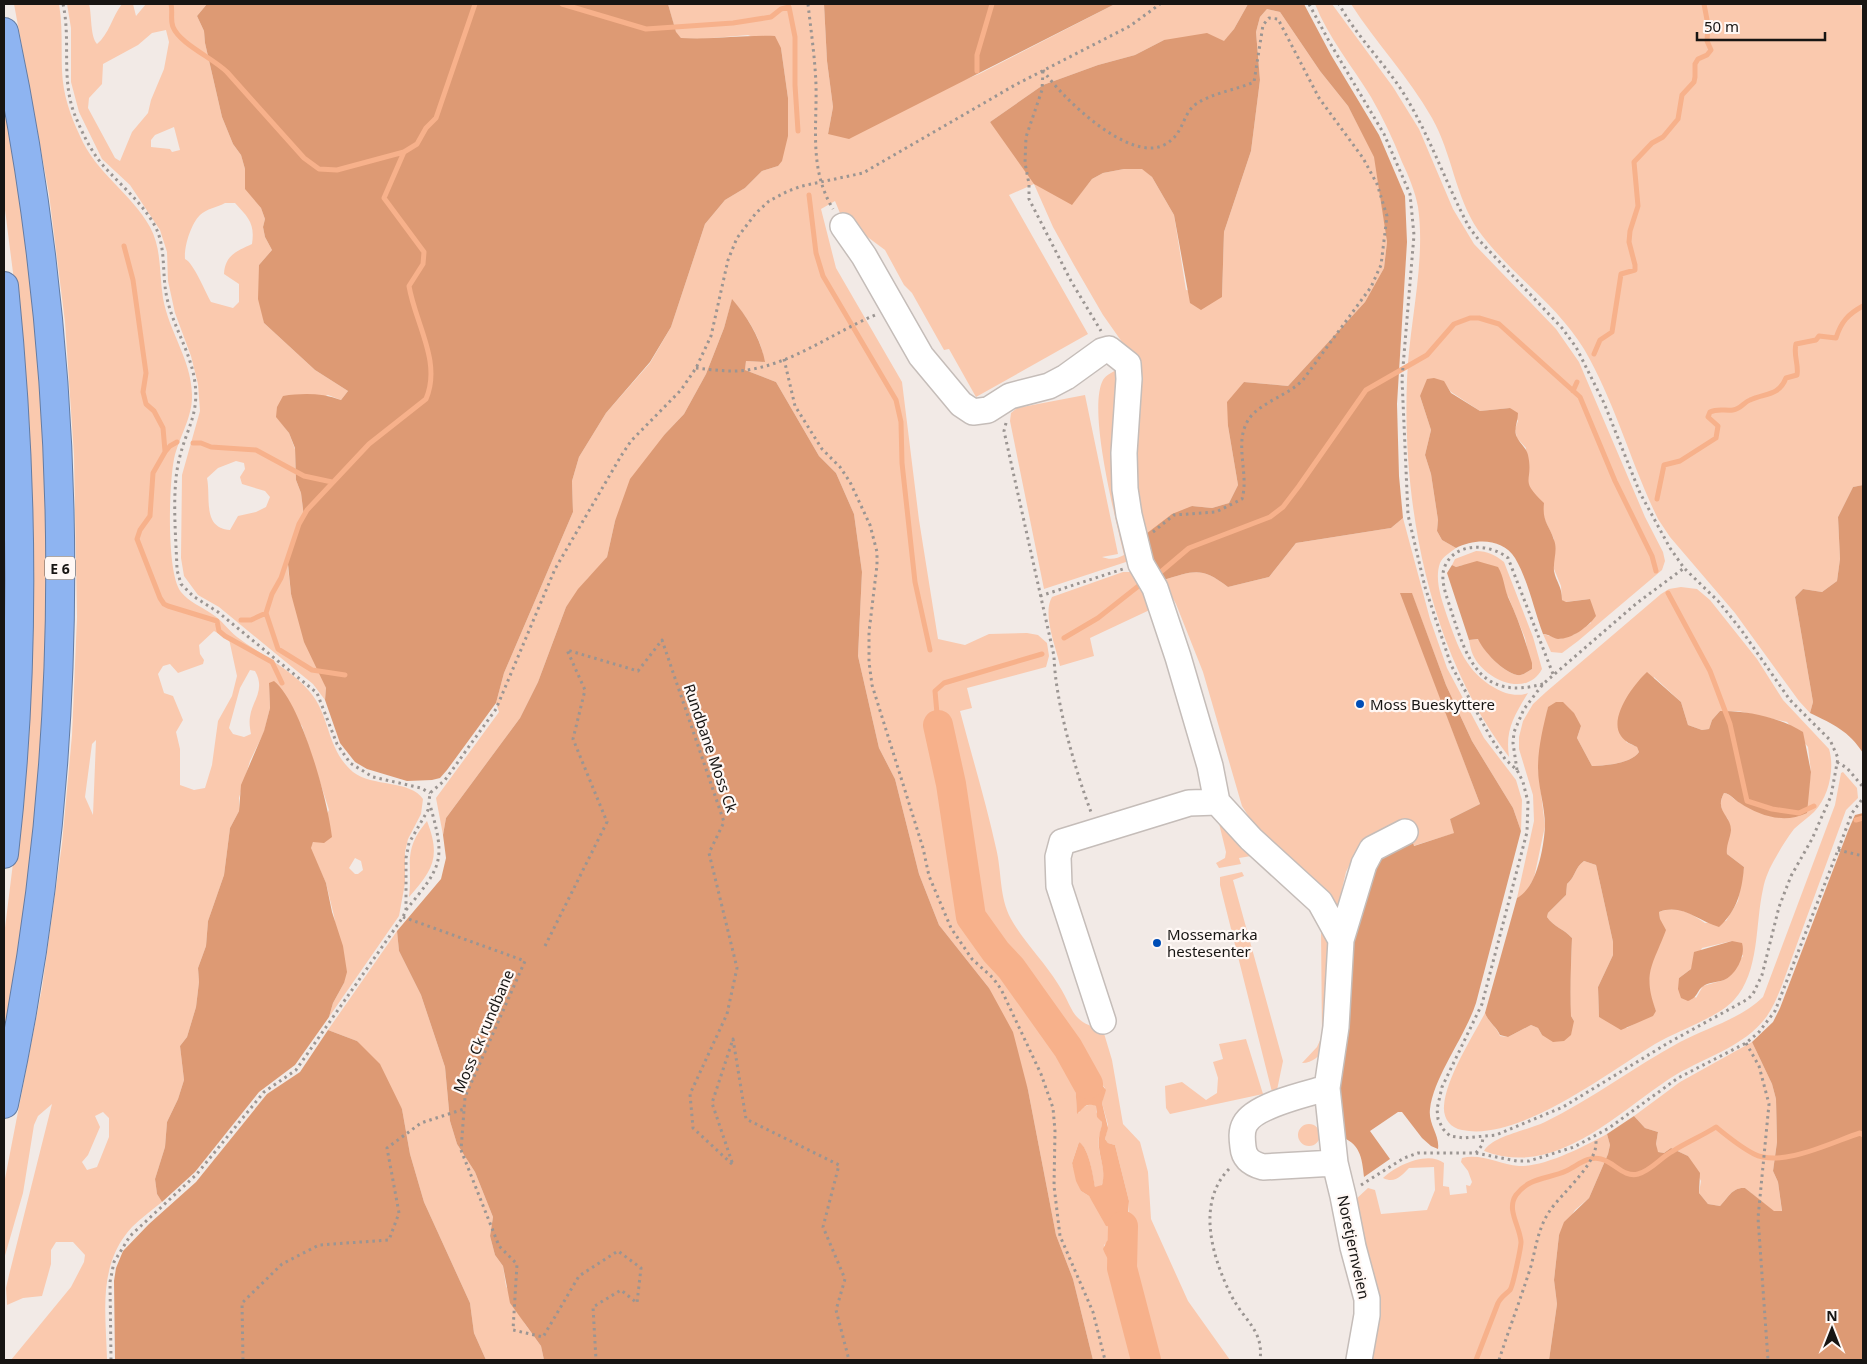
<svg xmlns="http://www.w3.org/2000/svg" width="1867" height="1364" viewBox="0 0 1867 1364" font-family="'Noto Sans',sans-serif">
	<style>
		.green { fill: #fac9ae; fill-rule: evenodd }
		.forest { fill: #dd9a74 }
		.water { fill: #f7b18b }
		.lines { fill: none; stroke-linecap: round; stroke-linejoin: round }
		.stream { stroke: #f7b18b; stroke-width: 5 }
		.river { stroke: #f7b18b; stroke-width: 30 }
		.minor-casing { stroke: #c5bdb9; stroke-width: 28 }
		.highway-casing { stroke: #647ca3; stroke-width: 30 }
		.path { stroke: #9b9592; stroke-width: 3; stroke-dasharray: 2.5 4; stroke-linecap: butt }
		.minor { stroke: #fff; stroke-width: 25 }
		.highway { stroke: #8eb4f1; stroke-width: 28 }
		.poi-dot { fill: #004db6; stroke: #fff8f5; stroke-width: 2 }
		.labels { text-anchor: middle; dominant-baseline: central; stroke-width: 4.5; stroke-linejoin: round; paint-order: stroke }
		.shield { fill: #fff8f5; stroke: #5d5957; stroke-width: 1 }
		.shield-label { font-size: 14px; font-weight: bold; fill: #171513 }
		.poi-label { font-size: 15px; fill: #171513; stroke: #fff8f5; text-anchor: start }
		.street-label { font-size: 15px; fill: #171513; stroke: #fff8f5 }
	</style>
	<rect width="100%" height="100%" fill="#f2eae6"/>
	<!-- green -->
	<path class="green" d="M14 4H59C63 27 61 48 62 71 63 94 70 115 80 136 95 172 131 193 150 227 162 249 159 274 163 298 169 332 191 359 192 394 193 417 179 437 174 459 169 484 166 573 181 592 189 602 202 607 212 614 222 620 228 630 237 637 261 655 291 669 310 692 331 717 326 749 353 772 372 787 411 780 423 799L421 814 408 839 405 852V883L399 916 329 1017 333 1003 344 983 334 916 326 883 310 848 329 810 302 726 269 683 270 708 264 732 250 761 239 798V811L230 828 224 875 208 921 206 946 198 968 199 982 196 1007 187 1037 180 1046 184 1080 178 1099 167 1122 165 1147 155 1179 157 1194 162 1202C152 1210 141 1218 132 1227 97 1265 106 1313 107 1360H11L71 1287 84 1262 85 1255 73 1242H56L51 1250V1264L42 1296 23 1298 7 1305 6 1288 9 1275 52 1104 38 1116 34 1125 23 1193 4 1259V1184L42 988 62 844 72 735 77 617 74 455 65 322 49 194ZM214 631 229 639 237 676 232 696 218 721 212 765 205 788 194 790 180 785V749L176 732 183 720 173 696 164 693 158 674 163 666 170 664 178 673 203 664 204 660 200 654 199 645ZM250 670 255 671C266 690 252 701 250 717 249 722 250 729 251 734L244 737 233 734 229 728 240 688ZM96 740 93 815 85 797 92 744ZM355 858 361 861 363 870 358 874H355L349 868ZM103 1112 109 1118V1137L97 1167 87 1170 82 1162 88 1155 100 1127 95 1116Z
		M67 4H89C92 15 90 36 97 44 109 34 112 17 122 4H133L136 16 146 4H207L197 16 204 31 205 43 222 117 233 144 241 155 245 169 246 189 261 208 265 219 263 227 265 237 272 250 259 265 264 323 315 370 348 391 341 400 328 395 277 417 289 433 295 449 296 480 301 493 304 517 288 567 291 594 326 688 325 700 313 684 292 667 219 607 198 595 184 576 181 558 182 475 200 411 198 384 191 356 175 313 168 281 167 252 160 230 130 185 102 159 79 112 71 82V28ZM166 30 169 42 164 69 151 100 148 113 132 132 120 161 115 158 88 108 89 98 102 84 103 64 138 45 152 33ZM174 127 180 150 172 152 170 149 151 147V140L155 135ZM225 203H235C249 218 255 224 252 244 237 251 225 255 224 274L239 284V302L233 308 211 302C206 293 193 262 185 259 184 246 191 224 200 215 206 209 218 207 225 203ZM236 461 244 463 245 469 240 477 242 484 265 491 270 497 266 507 256 512 238 516 230 530C202 528 211 498 207 478L218 468Z
		M668 4H824L827 61 833 107 828 134 979 74 1115 4H1248L1234 29 1224 42 1164 40 1135 55 1098 65 1043 85 990 122 1072 204 1092 179 1103 173 1124 169H1143L1152 177 1174 215 1186 290 1222 297 1224 232 1251 151 1260 80 1256 32 1260 17 1267 9 1280 12 1320 71 1348 106 1375 157 1387 242 1384 268 1365 302 1288 386 1244 382 1228 426 1238 485 1229 503 1212 508 1192 506 1142 537 1137 523 1134 359 1103 315 1074 265 1053 227 1034 184 1009 195 1088 334 976 397 949 349 944 350 912 293 904 285 885 250 842 218 835 201 821 209 836 268 902 382 919 520 938 639 965 645 989 634 1027 633 1038 635 1047 643 1049 656 1046 667 967 688 972 708 960 711C972 757 986 802 996 848 1002 872 999 897 1011 919 1024 942 1044 961 1058 984 1075 1010 1069 1021 1103 1030L1112 1060 1123 1124 1140 1142 1148 1172 1151 1219 1188 1301 1230 1360H1093L1073 1279 1056 1235 1028 1090 989 988 939 925 919 874 895 779 879 748 858 656 862 572 854 514 836 473 819 456 776 382 745 370 746 361 764 362C763 340 746 315 732 300L724 328 706 374 684 414 665 434 615 521 607 557 596 572 588 578 566 607 538 682 520 718 446 818 443 835 436 798 499 712 496 703 504 673 573 512 572 481 579 457 606 413 650 363 671 327 705 224 725 200 745 188 762 171 778 166 788 98 781 48 748 35 701 39 681 38 676 33ZM1069 1048 1105 1088 1102 1103 1108 1125 1105 1139 1108 1143 1115 1145 1129 1201 1128 1231 1104 1249V1245L1116 1236 1120 1228 1111 1227 1089 1196 1081 1191 1072 1163 1079 1142C1090 1151 1092 1173 1095 1187H1101C1109 1171 1096 1154 1099 1137 1100 1132 1102 1127 1102 1122L1096 1112V1106L1091 1104 1081 1108 1079 1113 1077 1112 1075 1081Z
		M1315 4H1332L1393 87 1419 129 1453 209 1474 244 1556 329 1579 362 1645 517 1663 552 1665 561 1662 570 1578 641 1562 653 1551 652 1543 634 1560 639 1575 634 1591 623 1590 599 1565 602 1562 600 1561 586 1554 569V539L1531 491 1527 480 1526 448 1517 438 1515 429 1518 421 1510 408 1480 411 1451 392 1443 381 1420 396 1431 430 1425 455 1431 474 1438 520 1437 531 1442 540 1456 548C1451 552 1443 556 1440 563 1434 580 1442 600 1447 616 1458 647 1466 672 1495 688 1505 694 1517 697 1528 693 1514 716 1505 730 1509 757 1430 654 1402 507 1407 380 1409 324 1426 262 1418 207 1415 191 1409 177 1402 162 1393 139 1383 118 1371 97 1352 66 1328 37 1315 4Z
		M1351 4H1860L1863 13V485L1853 487 1838 517 1840 559 1837 581 1822 592 1803 589 1795 597 1813 702 1810 713 1799 701 1735 613 1670 537 1658 519C1631 464 1615 402 1584 349 1556 303 1509 273 1478 230 1455 196 1452 153 1432 118 1409 77 1376 43 1351 4Z
		M4 88 37 317 50 573 39 799 4 1052V936L14 855 17 304 4 202Z
		M1118 369 1132 560 1044 589 1010 421 1011 413 1017 408 1085 395 1118 554 1102 557C1110 560 1117 559 1124 555 1116 520 1087 410 1103 380 1106 375 1113 372 1118 369Z
		M1403 518 1430 619 1447 668 1484 738 1516 780 1522 800 1521 831 1513 808 1472 741 1446 685 1412 594 1401 593 1480 804 1450 819 1455 833 1413 846 1410 835 1401 824 1356 852 1346 872 1338 906 1326 898 1256 828 1242 806 1203 672 1176 604 1163 580C1194 571 1201 566 1228 587L1269 577 1296 543 1391 528Z
		M1476 551C1488 551 1495 555 1504 562L1533 637 1542 669C1526 699 1484 679 1473 655 1471 651 1470 645 1469 640L1479 639C1483 651 1503 672 1517 675 1522 676 1527 672 1532 669L1525 638 1508 596 1463 565 1456 567 1452 565 1455 559Z
		M1123 572H1135L1156 607 1090 638 1094 656 1060 666C1056 647 1042 614 1052 597Z
		M1681 587 1697 589 1710 600 1757 659 1783 700 1829 749C1835 768 1829 797 1814 812 1808 818 1800 823 1794 829 1787 838 1781 848 1776 857 1770 867 1765 878 1763 889 1755 924 1760 972 1734 1000 1717 1018 1677 1031 1655 1044 1607 1073 1519 1142 1462 1130 1450 1128 1443 1118 1444 1106 1446 1078 1472 1038 1485 1013 1489 1023 1496 1026 1500 1036L1508 1037 1531 1025 1538 1028 1542 1035 1574 1021 1571 1016C1570 989 1571 964 1572 938 1564 929 1554 927 1547 917L1548 913 1566 895 1567 884C1576 876 1575 867 1584 861L1596 865 1613 942V955L1598 987 1599 1017 1627 1028 1656 1011 1650 997 1648 981 1660 919 1659 912C1677 905 1690 913 1705 923L1726 921 1738 901 1744 867 1727 854C1726 842 1729 831 1728 819 1720 812 1719 802 1724 793 1730 794 1732 798 1737 801 1753 810 1769 818 1787 818L1808 792 1811 772 1808 747 1787 722 1738 711H1720L1712 720 1709 729 1702 730 1688 725 1681 702 1654 677 1626 742 1637 747 1639 752C1632 763 1605 766 1592 766L1577 738 1581 726 1548 707 1538 769 1545 826 1534 878 1524 895 1517 898 1534 821 1533 795 1519 749V737L1523 721 1533 704 1546 692 1661 594 1669 589ZM1732 941 1743 956 1724 980 1703 986 1696 998 1679 978 1691 969 1702 948Z
		M1843 772 1857 788 1858 798 1846 810 1782 985C1778 995 1774 1006 1767 1016 1744 1048 1701 1058 1669 1079 1615 1115 1555 1178 1484 1151 1492 1136 1529 1130 1545 1122 1592 1099 1634 1067 1680 1042 1707 1028 1742 1018 1763 997L1835 805 1841 773Z
		M1216 811 1223 814C1236 829 1249 843 1263 856 1289 880 1319 898 1333 932L1326 1048C1319 1056 1313 1063 1302 1063L1317 1047 1322 1036 1321 930 1305 903 1251 856 1239 858 1241 864 1219 868 1216 863 1225 858 1226 852Z
		M427 821C441 857 433 870 409 897 413 863 402 851 427 821Z
		M1242 872 1244 876 1233 880 1283 1061 1277 1090 1272 1092 1220 885V877Z
		M397 931 399 951 421 995 445 1067 450 1121 457 1144 475 1172 493 1217 490 1236 495 1255 503 1266 506 1286 525 1324 541 1346 544 1360H486L474 1333 470 1303 424 1202 410 1154 402 1109 357 1041 328 1030Z
		M1246 1039 1263 1094 1170 1114 1166 1108 1165 1086 1182 1082 1206 1100 1217 1093 1218 1078 1213 1062 1223 1059 1219 1044Z
		M1752 1042 1772 1084 1776 1099 1777 1142 1773 1171 1778 1182 1782 1212H1774L1745 1188C1732 1187 1728 1198 1720 1206L1708 1204 1699 1193 1701 1181 1688 1156 1671 1148 1664 1153 1657 1152 1656 1144 1658 1132 1645 1128 1634 1116 1680 1082Z
		M1298 1135a11 11 0 1 1 22 0a11 11 0 1 1-22 0Z
		M1607 1134 1610 1145 1608 1154 1589 1198 1575 1210 1559 1235 1554 1280 1557 1304 1549 1360H1369L1355 1200 1368 1188 1375 1190 1381 1214 1427 1210 1435 1190 1434 1167 1409 1168C1401 1176 1395 1184 1383 1178 1395 1166 1428 1150 1444 1163L1443 1186 1449 1187 1450 1195 1467 1193 1466 1185 1470 1186 1472 1182 1468 1171 1461 1162 1462 1158C1481 1153 1499 1164 1519 1166 1545 1167 1585 1146 1607 1134Z"/>
	<!-- forest -->
	<path class="forest" d="M207 4H668L676 32 681 38C713 40 743 35 775 36L781 48 788 98V136L782 161 778 166 762 171 745 188 725 200 705 224 671 327 650 362 606 413 579 457 572 481 573 512 504 673 496 703 447 770 440 778 432 780 407 781 367 769 355 762 340 743 325 700 326 688 304 642 291 594 287 554 304 517 301 493 296 480 295 448 289 433 276 417 277 407 283 396C303 393 322 393 341 400L348 391 315 370 264 323 258 299 259 265 272 250 265 237 263 227 265 219 261 208 245 189V169L241 155 233 144 222 117 205 43 204 31 197 16Z
		M824 4H1115L849 139 828 134 833 107 827 61Z
		M1248 4H1304L1331 55 1379 135 1405 196 1407 242 1397 404 1399 476 1403 518 1391 528 1296 543 1269 577 1228 587C1201 566 1194 571 1163 580L1142 537 1172 514 1192 506 1212 508 1229 503 1238 485 1228 426 1227 402 1244 382 1288 386 1365 302 1384 268 1387 242 1374 157 1348 106 1320 71 1280 12 1267 9 1260 17 1256 32 1260 80 1251 151 1224 232 1222 297 1201 310 1190 303 1174 215 1152 177 1142 169H1124L1103 173 1092 179 1072 205 1034 184 990 122 1043 85 1098 65 1135 55 1164 40 1207 33 1224 41 1234 29Z
		M732 299C747 316 761 339 765 362L746 361 745 370 776 382 819 456 836 473 854 514 862 572 858 656 879 748 895 779 919 874 939 925 989 988 1013 1032 1028 1090 1056 1235 1073 1279 1093 1360H544L541 1346 510 1303 503 1266 495 1255 490 1236 493 1217 475 1172 457 1144 450 1121 445 1067 421 995 399 951 397 931 441 879 446 858 443 835 446 818 520 718 538 682 566 607 578 589 607 557 615 521 630 479 665 434 684 414 706 374 724 328Z
		M1434 378 1444 381 1451 393 1480 411 1510 408 1518 413C1518 421 1514 428 1516 435 1519 443 1526 447 1528 455 1534 483 1518 478 1544 503 1542 522 1549 524 1554 540 1558 550 1553 560 1554 571 1556 582 1562 586 1562 600L1566 602 1590 599 1596 616C1588 627 1572 639 1558 639 1552 638 1549 634 1543 634 1534 610 1528 580 1515 558 1503 538 1475 538 1456 548L1442 540 1437 531 1438 520 1431 474 1425 455 1431 430 1420 396 1427 379Z
		M1863 485V753C1849 731 1833 724 1810 713L1813 702 1795 597 1803 589 1822 592 1837 581 1840 559 1838 517 1853 487Z
		M1477 561 1498 567C1504 577 1504 587 1508 597 1518 618 1525 640 1532 663V669C1527 672 1522 676 1517 675 1503 672 1483 651 1478 639L1469 640 1447 573 1452 565 1456 567Z
		M1400 593H1412L1446 685 1472 741 1513 808 1521 831 1476 1003C1465 1037 1434 1076 1430 1109 1428 1124 1440 1135 1438 1149L1431 1146 1422 1138 1402 1112H1398L1370 1131 1390 1159 1364 1177C1362 1157 1360 1143 1339 1136L1332 1095 1349 948 1372 859 1410 835 1414 846 1454 833 1450 819 1480 804Z
		M1647 672 1681 702 1688 725 1702 730 1709 729 1712 720 1720 711C1746 710 1781 718 1803 732L1811 772 1807 813C1784 824 1760 816 1740 803 1734 800 1731 794 1724 793 1714 811 1731 815 1731 830 1730 839 1726 845 1727 854L1744 867C1742 891 1737 911 1719 927 1698 921 1682 903 1659 912L1660 919 1666 930C1653 965 1642 973 1656 1011L1653 1016 1621 1030 1599 1017 1598 987 1613 955V942L1596 865 1584 861C1575 867 1576 876 1567 884L1566 895 1548 913 1547 917C1554 927 1564 929 1572 938 1571 964 1570 989 1571 1016L1574 1021 1571 1035 1564 1041 1553 1042 1542 1035 1538 1028 1531 1025 1508 1037 1500 1035C1496 1026 1489 1023 1485 1013L1517 898C1537 888 1544 847 1545 826 1545 806 1538 787 1538 768 1538 748 1543 727 1548 707L1556 702H1563L1574 713 1581 726 1577 738 1592 766C1605 766 1632 763 1639 752L1637 747C1631 744 1625 742 1621 736 1608 718 1634 684 1647 672Z
		M274 681C301 702 328 801 332 837L324 843 313 842 311 848 326 883 332 912 343 946 347 972 344 983 333 1003 329 1017 295 1065 259 1092 195 1172 162 1202 157 1194 155 1179 165 1147 167 1122 178 1099 184 1080 180 1046 187 1037 196 1007 199 982 198 968 206 946 208 921 224 875 230 828 239 811 241 785 264 731 270 708 269 683Z
		M1863 813V1360H1549L1557 1304 1554 1280 1559 1235 1564 1222 1589 1198 1608 1154 1610 1145 1607 1134 1634 1116 1645 1128 1658 1132 1656 1144 1658 1152 1664 1153 1671 1148 1688 1156 1700 1173 1699 1193 1708 1204 1720 1206C1728 1198 1732 1187 1745 1188L1774 1211H1782L1778 1182 1773 1171 1777 1142 1776 1099 1772 1084 1752 1042 1773 1022 1780 1008 1848 831 1855 815Z
		M1732 941 1742 943C1746 955 1736 975 1724 980 1718 982 1711 982 1705 985 1696 990 1699 997 1688 1001L1681 998 1678 989 1679 978 1691 969 1694 952Z
		M328 1030 357 1041 380 1064 402 1109 410 1154 424 1202 470 1303 474 1333 486 1360H115L114 1281 116 1268 123 1251 149 1224 196 1182 267 1094 300 1072Z"/>
	<!-- water -->
	<path class="water" d="M1072 1047 1106 1090 1102 1103 1108 1128 1105 1139 1108 1143 1115 1145 1129 1201 1127 1225 1135 1251V1258L1128 1268C1114 1268 1108 1262 1103 1249L1107 1241 1116 1236 1120 1228 1106 1226 1089 1196 1081 1191 1076 1181 1072 1163 1079 1142C1089 1148 1093 1175 1095 1187L1102 1185C1107 1169 1097 1154 1099 1138 1099 1133 1102 1127 1102 1122L1097 1117 1096 1106C1085 1102 1084 1108 1077 1114L1075 1081 1068 1048Z"/>
	<g class="lines">
		<!-- stream -->
		<path class="stream" d="M171 4C173 12 170 20 173 27 180 44 213 58 227 72L304 158 319 169 337 170 404 152 417 144 426 128 436 118 475 4
			M562 4 646 29 733 23 771 17 781 9 789 7 795 37V85L798 131
			M977 71V55L992 4
			M809 195 816 253 823 276 896 400 901 422 902 463 915 582 930 650
			M124 246 133 280 146 373 143 392 146 404 154 411 163 428 165 451
			M1594 354 1600 340 1612 332 1621 274 1635 270V265L1629 242 1630 231 1638 206 1634 162 1652 143 1663 137 1678 119 1682 95 1694 82 1695 77V64L1698 59 1707 55 1711 50 1707 41 1708 25 1704 4
			M1573 391 1577 382
			M177 442 170 446 165 452 153 473 150 516 140 530 137 539 160 598 164 604 168 606 217 621 219 631 225 636 272 662 282 683
			M193 443H201L211 447 256 450 304 476 332 482
			M1657 499 1664 465 1680 461 1716 438 1718 426 1708 417 1710 412C1718 408 1725 411 1733 410 1741 409 1744 402 1750 400 1765 393 1779 396 1786 378L1797 375C1799 364 1793 355 1796 344L1816 340 1819 336 1836 338C1841 322 1848 314 1863 306
			M1156 576 1189 548 1270 517 1283 507 1299 486 1366 390 1427 355 1454 324 1470 318H1479L1499 324 1580 397 1615 481 1652 556 1656 571
			M1668 593 1710 671 1730 724 1747 801 1772 809 1799 813 1814 806
			M241 620H251L266 613
			M1064 638 1098 618 1141 584
			M345 675 312 670 278 649 266 613 272 594 281 578 299 524 307 510 369 444 426 399C442 362 415 323 409 286L423 264 424 252 384 198 404 152
			M938 725 935 691 944 683 1042 654
			M1856 820 1863 818
			M1476 1360 1498 1303C1501 1297 1505 1295 1510 1290 1513 1286 1521 1247 1521 1242 1520 1226 1506 1210 1516 1195 1529 1177 1549 1179 1566 1171 1577 1166 1588 1155 1601 1159 1614 1162 1624 1178 1638 1174 1652 1170 1661 1157 1673 1151 1687 1142 1702 1136 1716 1127 1727 1136 1740 1147 1754 1154 1782 1168 1832 1142 1860 1133L1863 1135"/>
		<!-- river -->
		<path class="river" d="M938 725 951 784 971 917 996 952 1011 968 1068 1048 1088 1084
			M1123 1226 1122 1268 1146 1360"/>
		<defs>
			<path id="minor" d="M843 226 864 256 921 356 961 404 973 412 988 410 1010 396 1049 386 1066 377 1102 351 1109 349 1128 364 1129 379 1124 453 1125 489 1129 515 1141 564 1155 588 1178 657 1210 766 1217 802
				M1103 1021 1059 886 1058 857 1062 842 1189 803 1217 802 1251 839 1320 902 1341 940
				M1327 1088C1307 1094 1255 1105 1245 1124 1241 1131 1242 1139 1243 1147 1244 1159 1252 1164 1263 1167L1335 1163
				M1359 1360 1367 1315V1299L1353 1247 1343 1196 1335 1163 1327 1088 1336 1027 1341 940 1364 864 1372 849 1405 832"/>
			<path id="highway" d="M4 32C78 384 80 752 4 1104
				M4 286C23 475 26 665 4 854"/>
		</defs>
		<!-- minor casing -->
		<use href="#minor" class="minor-casing"/>
		<!-- highway casing -->
		<use href="#highway" class="highway-casing"/>
		<!-- path -->
		<path class="path" d="M63 4C71 40 61 77 74 113 81 130 89 148 101 163 119 184 141 201 155 226 166 247 162 271 166 293 171 324 191 351 195 383 199 414 187 428 180 456 171 489 176 535 177 570L181 584 193 596 218 612 317 693 337 744 350 763 373 777 421 788 430 793
			M808 4C811 31 815 58 816 85 817 129 809 169 833 209
			M1309 4 1330 43 1384 134 1410 194 1414 235 1402 379 1408 515 1425 587 1451 665 1491 738 1505 759 1517 770 1523 782 1528 802 1527 832 1482 1004 1442 1087 1437 1109 1438 1119 1443 1129 1450 1136 1464 1138 1496 1135 1563 1107 1668 1043 1748 999 1753 994 1762 975 1779 907 1791 876 1812 839 1831 796 1838 758 1830 740 1790 700 1742 631 1719 602 1684 568 1670 548 1640 493 1604 403 1576 347 1562 328 1478 239 1469 227C1446 184 1430 136 1404 94 1384 62 1356 36 1339 4
			M1043 70C1061 97 1129 163 1164 145 1185 134 1181 115 1196 104 1212 93 1236 90 1254 82L1263 25 1269 18 1278 19 1319 98 1363 158 1377 184 1387 216 1381 265 1371 287 1303 380C1288 395 1265 401 1252 415 1231 439 1250 472 1242 499L1216 512 1174 515 1153 532
			M1043 71 1042 90 1026 137 1025 163 1029 184V199L1071 281 1101 331
			M784 359 795 406 822 449 840 467 850 482 870 525 877 552V565L869 632V662L872 685 923 848 929 876 951 928 972 959 993 978 1001 989 1041 1074 1053 1108 1055 1131 1054 1186 1060 1236 1093 1312 1105 1360
			M696 368C715 370 734 373 753 369 796 361 835 332 875 315
			M1006 423 1004 431 1054 656C1055 700 1075 770 1091 812
			M1040 596 1123 569
			M1543 684C1480 701 1467 660 1451 610 1447 597 1439 579 1445 566 1456 541 1491 544 1508 558L1553 674
			M1837 762 1847 768 1863 787
			M1517 770 1513 743 1514 732 1524 709 1543 684 1637 603 1684 568
			M1838 850 1863 856
			M406 910C442 866 446 861 430 805
			M403 917 525 961 465 1097 461 1150 499 1246 517 1264 513 1330 543 1337 579 1276 618 1251 641 1268 637 1303 621 1290 593 1307 596 1360
			M545 946 607 822 573 739 585 690 567 650 638 671 662 640 724 822 709 853 737 968 727 1014 690 1094 693 1128 733 1165 712 1103 733 1039 746 1119 839 1165 823 1227 845 1279 836 1310 849 1360
			M1746 1043 1759 1066 1769 1104 1758 1218 1768 1360
			M1476 1153 1482 1145 1483 1137
			M1229 1169C1196 1203 1212 1257 1231 1295 1244 1321 1264 1330 1260 1360
			M1361 1185 1404 1158 1418 1153H1476L1517 1161H1529L1574 1147 1609 1128 1678 1078 1746 1043 1759 1032 1775 1011 1838 850 1852 813 1863 798
			M111 1360 110 1282 114 1262 130 1236 196 1175 264 1092 296 1070 403 917 406 910V858L409 843 428 810 430 793 445 780 496 709 555 569 621 456 631 441 681 390 696 368 711 336 728 260 737 238 756 213 769 201 788 191 802 186 863 173 1015 85 1130 26 1160 4
			M243 1360 242 1303 282 1264 319 1245 389 1240 399 1213 387 1148 421 1123 464 1109
			M1499 1360C1509 1329 1521 1298 1531 1266 1536 1247 1538 1229 1549 1212 1561 1193 1603 1160 1595 1137"/>
		<!-- minor -->
		<use href="#minor" class="minor"/>
		<!-- highway -->
		<use href="#highway" class="highway"/>
	</g>
	<!-- markers -->
	<g class="poi-dot">
		<circle cx="1360" cy="704" r="5"/>
		<circle cx="1157" cy="943" r="5"/>
	</g>
	<g class="labels">
		<!-- shield labels -->
		<rect class="shield" x="45" y="556.5" width="30" height="23" rx="4"/>
		<g class="shield-label">
			<text x="60" y="568">E 6</text>
		</g>
		<!-- poi labels -->
		<g class="poi-label">
			<text x="1370" y="704">Moss Bueskyttere</text>
			<text x="1167" y="934">Mossemarka<tspan x="1167" dy="17">hestesenter</tspan></text>
		</g>
		<!-- street labels -->
		<g class="street-label">
			<text transform="translate(711 748) rotate(71)">Rundbane Moss Ck</text>
			<text transform="translate(483 1031) rotate(-67)">Moss Ck rundbane</text>
			<text transform="translate(1354 1247) rotate(78)">Noretjernveien</text>
		</g>
	</g>
	<!-- border -->
	<rect width="1867" height="1364" fill="none" stroke="#171513" stroke-width="10"/>
	<!-- north arrow -->
	<g transform="translate(1832 1329)" stroke="#fff8f5" stroke-width="4" paint-order="stroke">
	<path d="M0-4L9 19L0 12L-9 19Z" fill="#171513"/>
	<text y="-8" font-size="14" font-weight="bold" text-anchor="middle" fill="#171513">N</text>
	</g>
	<!-- scale -->
	<path d="M1697 32v8h128v-8" fill="none" stroke="#171513" stroke-width="2.5"/>
	<text x="1704" y="32" font-size="15" fill="#171513" stroke="#fff8f5" stroke-width="4" paint-order="stroke">50 m</text>
</svg>
